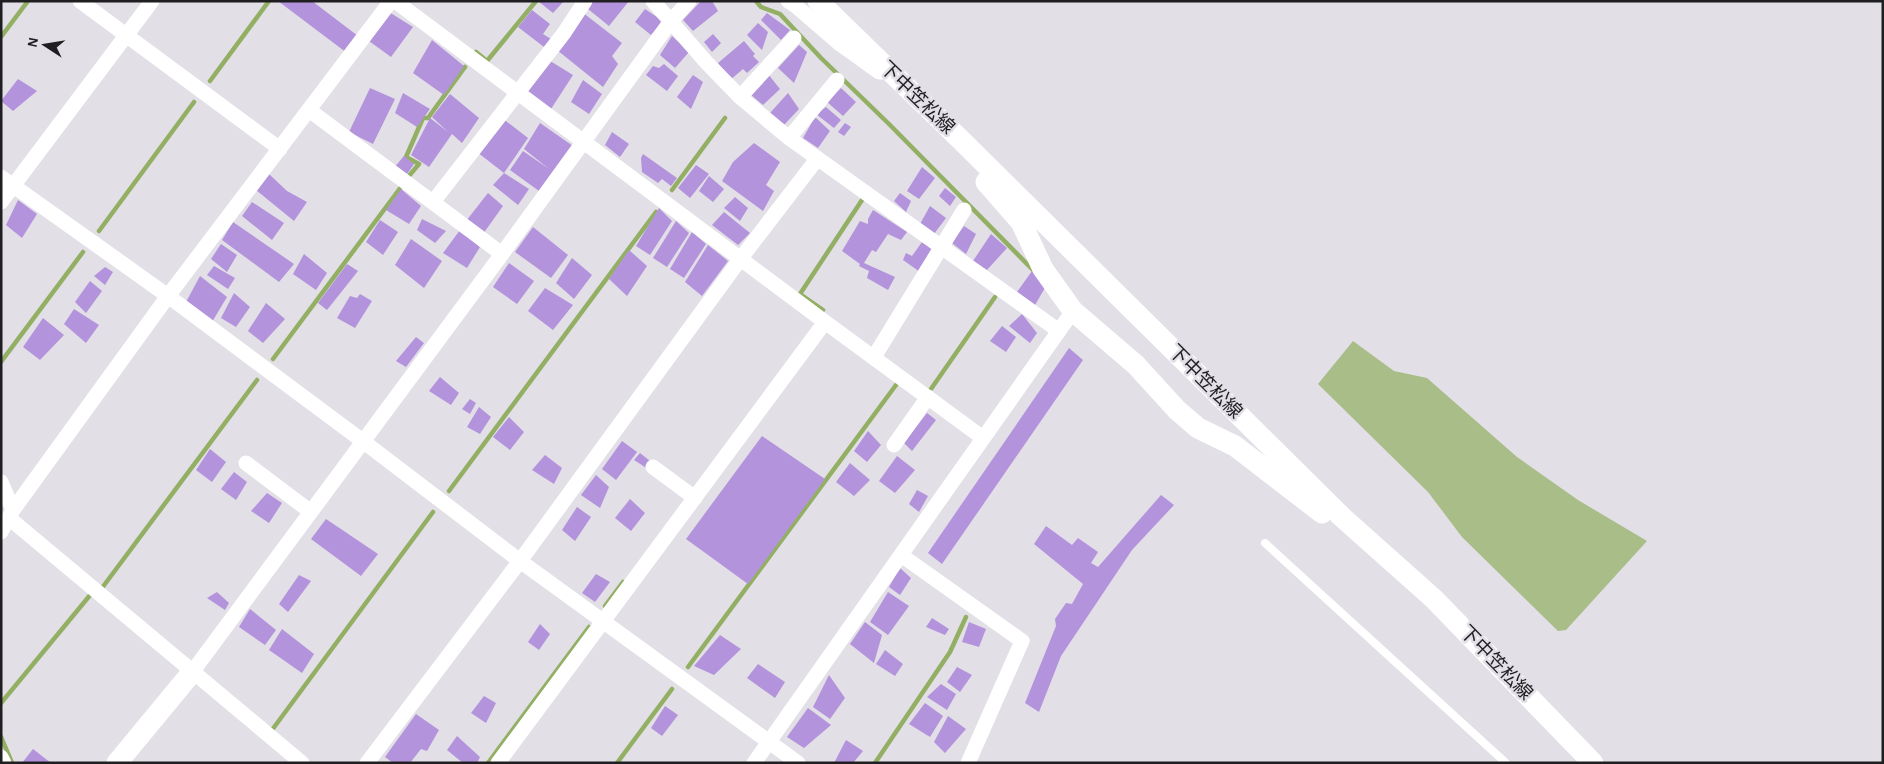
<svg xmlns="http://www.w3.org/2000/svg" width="1884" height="764" viewBox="0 0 1884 764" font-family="'Alegreya Sans','Noto Sans JP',sans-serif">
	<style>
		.green { fill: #a8bd88 }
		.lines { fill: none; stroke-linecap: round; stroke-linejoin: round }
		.stream { stroke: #92af63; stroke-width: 4.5 }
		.building { fill: #b393db }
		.lane { stroke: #fff; stroke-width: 8 }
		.street { stroke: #fff; stroke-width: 15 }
		.secondary { stroke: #fff; stroke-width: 21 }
		.labels { text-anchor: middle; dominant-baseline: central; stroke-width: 5; stroke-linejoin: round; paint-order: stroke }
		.street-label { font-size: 19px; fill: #1f1e20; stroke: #e2dfe7 }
	</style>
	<rect width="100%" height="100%" fill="#e2dfe7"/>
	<!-- green -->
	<path class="green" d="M1353 341 1394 371 1427 378 1517 457 1578 500 1647 541 1566 630 1558 631 1462 537 1428 492 1318 384Z"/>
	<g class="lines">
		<!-- stream -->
		<path class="stream" d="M756 1 761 7 780 14 821 58 890 125 1033 270
			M1 37 28 1
			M476 52 487 61 536 1
			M210 81 269 1
			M408 177 419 164 406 157 423 118H428L465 67
			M672 190 725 118
			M99 231 194 102
			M823 310 800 294 862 200
			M273 359 401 187
			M1 362 83 252
			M931 389 995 297
			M449 491 656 212
			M102 588 257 380
			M605 606 623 582
			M688 667 896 385
			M1 703 91 594
			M272 730 433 512
			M1 737 12 763
			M488 763 589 627
			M617 763 672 689
			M875 763 950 652 966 617"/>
	</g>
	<!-- building -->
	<path class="building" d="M278 1H312L358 36 347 53Z
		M538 1H564L553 13Z
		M593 1H629L609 26 588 9Z
		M701 1H712L718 11 693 31 683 20Z
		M645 9 663 21 651 35 635 22Z
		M532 10 550 24 543 34 551 39 544 47 518 27Z
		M389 12 413 27 391 57 369 41Z
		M582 12 622 43 612 56 618 64 603 87 557 50Z
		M767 13 790 30 781 40 761 20Z
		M758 23 768 32 762 50 747 35Z
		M713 34 721 43 712 52 704 42Z
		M672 36 689 52 675 68 660 55Z
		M432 40 464 66 444 95 413 73Z
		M744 41 755 54 753 56 759 62 747 73 743 69 729 81 718 63Z
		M799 45 807 52 794 83 778 68Z
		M547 59 573 75 551 109 524 90Z
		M664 64 678 76 667 91 646 75 653 66 659 68Z
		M768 74 780 89 763 105 750 94Z
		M693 75 703 82 691 109 677 97Z
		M18 79 37 91 13 111 1 101Z
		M583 80 602 94 589 114 571 102Z
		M370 88 395 99 373 144 349 132Z
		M841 88 856 102 843 116 827 102Z
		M403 93 430 109 417 127 395 113Z
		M788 93 799 109 784 125 770 113Z
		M450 94 479 118 462 143 452 134 429 167 411 155 430 118 448 132 432 117Z
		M826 107 841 120 834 128 816 114Z
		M815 117 830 131 818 148 803 138Z
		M502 118 528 138 504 173 529 189 518 205 493 185 504 173 477 152Z
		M540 123 573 146 539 191 510 170 523 151 549 169 524 149Z
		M845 123 851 127 844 136 838 132Z
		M612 132 629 144 620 157 605 145Z
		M754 143 780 162 766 185 774 191 763 211 722 181 733 162Z
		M643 154 677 178 671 186 662 179 658 183 642 172 641 158Z
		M404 156 414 164 405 177 393 169Z
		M696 165 709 174 690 198 678 188Z
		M922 167 935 178 919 199 907 191Z
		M269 174 287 191 307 202 294 221 256 190Z
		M709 176 724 189 713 202 699 191Z
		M945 188 956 197 950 206 939 196Z
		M401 189 421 206 409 224 386 210Z
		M488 193 503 206 483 234 466 221Z
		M900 193 911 201 906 212 894 201Z
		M735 197 748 208 740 221 724 208Z
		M18 200 37 214 22 238 6 225Z
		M252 202 284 223 272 240 242 216Z
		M930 206 946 218 934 234 920 224Z
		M659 208 672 221 650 255 636 246Z
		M873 210 907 232 901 240 888 234 876 252 872 250 864 263 895 277 888 290 867 278 869 271 859 266 860 264 842 251 860 221 868 224V219Z
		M724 212 750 233 738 245 712 225Z
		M422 219 446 231 435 243 417 230Z
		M380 220 398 232 383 255 366 242Z
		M676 221 689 233 667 267 653 258Z
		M233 222 294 264 279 282 222 240Z
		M964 226 976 234 966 254 952 243Z
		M533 227 568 255 551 278 515 252Z
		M460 230 480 247 467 268 443 253Z
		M692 232 706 244 684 278 670 269Z
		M991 234 1007 248 987 270 973 261Z
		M411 239 442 261 424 288 395 265Z
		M922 242 934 249 920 272 903 260 906 253 912 256Z
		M221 244 237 255 227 272 211 259Z
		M708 245 728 261 702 296 685 282Z
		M629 250 647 266 627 296 609 279Z
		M304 254 327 273 316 290 293 274Z
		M572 258 592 275 574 299 556 283Z
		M509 263 534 281 517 304 493 287Z
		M347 264 358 271 327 310 318 303Z
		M214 266 235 278 228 289 207 275Z
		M105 267 113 272 105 285 94 276Z
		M1032 271 1046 286 1035 305 1017 292Z
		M200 276 227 297 212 322 186 302Z
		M90 281 102 291 86 313 75 302Z
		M545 288 573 305 553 330 528 311Z
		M234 293 250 307 236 327 221 318Z
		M360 294 372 301 355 328 337 318 350 296 357 298Z
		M266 303 285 319 263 343 248 331Z
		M74 309 99 325 86 343 64 324Z
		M1022 314 1037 333 1030 343 1009 326Z
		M43 318 64 335 40 360 23 347Z
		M1002 326 1016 337 1006 352 990 341Z
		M416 337 424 343 406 367 396 361Z
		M1069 348 1083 360 942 564 928 553Z
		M440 377 459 393 451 405 429 391Z
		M470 399 476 403 470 414 462 409Z
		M479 407 491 417 480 434 467 427Z
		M927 413 936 420 912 451 904 443Z
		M509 417 524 432 510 450 493 437Z
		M868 431 881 445 867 462 854 451Z
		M762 436 825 479 748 584 686 539Z
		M622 441 637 452 616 480 602 469Z
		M210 449 226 462 212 482 196 470Z
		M640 453 650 461 648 469 634 460Z
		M545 455 562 468 554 484 532 470Z
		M897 456 915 470 895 493 879 481Z
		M850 463 870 480 854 496 836 482Z
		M234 472 247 482 236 500 221 489Z
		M596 475 609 487 600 508 581 495Z
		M917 490 928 496 919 512 909 504Z
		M267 493 282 503 269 523 251 511Z
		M1161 495 1174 505 1132 550 1061 656 1039 712 1025 703 1056 626 1055 619 1066 603 1072 604 1083 584 1034 544 1046 526 1072 545 1078 538 1098 552 1091 563 1098 567Z
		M630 499 645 513 631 531 615 518Z
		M577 507 591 517 575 541 562 530Z
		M326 519 378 554 361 576 311 539Z
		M900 568 911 578 900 595 889 587Z
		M596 574 610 582 595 602 582 593Z
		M299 575 311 581 288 612 279 604Z
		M217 592 229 603 225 610 207 598Z
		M888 592 909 606 888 635 870 622Z
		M250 609 276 630 265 645 239 627Z
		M932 618 949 629 945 635 926 627Z
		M865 622 882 635 874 663 850 644Z
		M969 622 986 629 979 647 962 642Z
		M540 624 550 634 539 650 528 642Z
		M282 629 314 654 302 673 269 650Z
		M720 635 741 649 714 675 694 666Z
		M885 650 903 664 895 676 876 664Z
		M758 664 785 682 775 698 747 678Z
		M957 667 972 675 960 692 947 682Z
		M829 675 845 698 830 719 813 707Z
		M941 684 956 694 947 710 927 697Z
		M484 696 496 703 486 723 471 713Z
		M925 703 943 716 930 737 909 724Z
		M665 706 678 715 662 736 651 728Z
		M808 708 831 725 804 748 787 737Z
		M416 714 439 730 427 751 421 749 410 763H393L385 757Z
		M948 716 966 729 945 753 934 742Z
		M457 736 480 757 477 763H463L447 750Z
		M846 740 863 751 853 763H834Z
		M33 749 51 763H22Z"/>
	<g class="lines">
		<!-- lane -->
		<path class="lane" d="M1265 543 1506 763"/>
		<!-- street -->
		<path class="street" d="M80 1 280 149
			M395 1 825 322 983 438
			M653 1 707 63 740 97 789 138 1059 331
			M788 1 796 6 840 44 879 72H882
			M740 97 794 38
			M309 110 502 254
			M789 138 837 80
			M1 177 168 296 364 442 520 561 798 763
			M1 202 152 1
			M433 202 564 33 585 1
			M874 357 964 210
			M894 445 928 397
			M246 463 311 512
			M653 467 695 498
			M1 482 13 510
			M9 518 302 763
			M1 532 13 510 168 296 391 1
			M901 555 1022 641 968 763
			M193 671 502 254 671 21 689 1
			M1 757 4 763
			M367 763 520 561 741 258 817 159
			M498 763 825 322
			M754 763 1073 311"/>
		<!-- secondary -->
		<path class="secondary" d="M818 1 964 143 1342 517 1434 599 1593 763
			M986 182 1021 222 1043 269 1073 311 1136 365 1177 410 1198 428 1235 446 1322 513
			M117 763 193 671"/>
	</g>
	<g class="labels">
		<!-- street labels -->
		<g class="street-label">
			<text transform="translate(917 98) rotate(44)">下中笠松線</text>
			<text transform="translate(1205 382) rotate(45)">下中笠松線</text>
			<text transform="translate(1496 663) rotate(46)">下中笠松線</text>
		</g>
	</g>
	<!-- border -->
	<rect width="1884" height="764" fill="none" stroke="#1f1e20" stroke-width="5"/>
	<!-- north arrow -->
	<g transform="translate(45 45) rotate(282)" stroke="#e2dfe7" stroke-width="4" paint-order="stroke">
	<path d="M0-4L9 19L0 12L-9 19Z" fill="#1f1e20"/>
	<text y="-8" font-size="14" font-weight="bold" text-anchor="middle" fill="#1f1e20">N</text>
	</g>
</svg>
